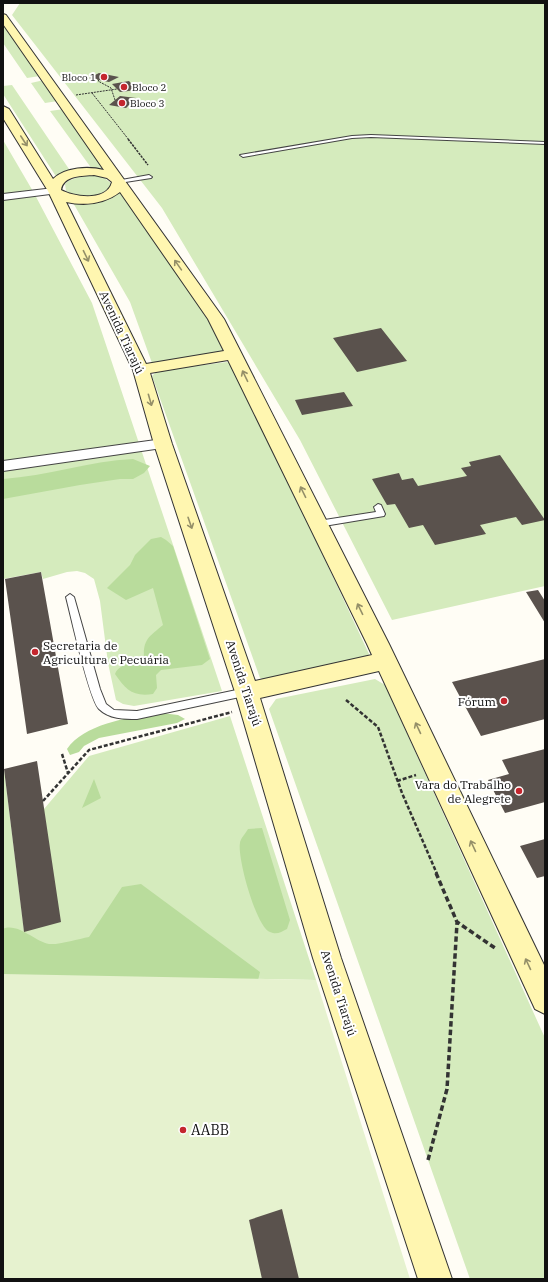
<svg xmlns="http://www.w3.org/2000/svg" width="548" height="1282" viewBox="0 0 548 1282" font-family="'IBM Plex Serif',serif">
	<style>
		.green { fill: #d5ebbd }
		.forest { fill: #b9dc9c }
		.pitch { fill: #e6f2cf }
		.building { fill: #5a524d }
		.lines { fill: none; stroke-linecap: round; stroke-linejoin: round }
		.service-casing { stroke: #444; stroke-width: 2 }
		.minor-casing { stroke: #444; stroke-width: 2 }
		.secondary-casing { stroke: #333; stroke-width: 2 }
		.path-far3 { stroke: #333; stroke-width: 1; stroke-dasharray: 2 1; stroke-linecap: butt }
		.path-far2 { stroke: #333; stroke-width: 1.5; stroke-dasharray: 2.5 1; stroke-linecap: butt }
		.path-far1 { stroke: #333; stroke-width: 2.5; stroke-dasharray: 4 2; stroke-linecap: butt }
		.path { stroke: #333; stroke-width: 3.5; stroke-dasharray: 5.5 3; stroke-linecap: butt }
		.service { fill: #fff; fill-rule: evenodd }
		.minor { fill: #fff; fill-rule: evenodd }
		.secondary { fill: #fff6b0; fill-rule: evenodd }
		.oneway { stroke: #948f68 }
		.poi-dot { fill: #c4262e; stroke: #fff; stroke-width: 1.5 }
		.labels { text-anchor: middle; dominant-baseline: central; stroke-width: 4; stroke-linejoin: round; paint-order: stroke }
		.far-poi-label { font-size: 10px; fill: #111; stroke: #fff; text-anchor: start }
		.street-label { font-size: 12px; fill: #111; stroke: #fff }
		.poi-label { font-size: 12px; fill: #111; stroke: #fff; text-anchor: end }
		.near-poi-label { font-size: 14px; fill: #111; stroke: #fff; text-anchor: start }
	</style>
	<rect width="100%" height="100%" fill="#fffdf5"/>
	<!-- green -->
	<path class="green" d="M20 3H545V586L392 620 300 440 162 208 12 15Z
		M3 23 40 76 27 78 3 43Z
		M44 80 58 101 45 103 31 83Z
		M12 85 71 172 57 178 3 94V86Z
		M64 109 108 171 92 169 50 111Z
		M3 140 34 193 92 303 222 691 134 706 123 704 116 700 108 663 100 601 94 579 85 573 77 571 67 572 43 579 41 572 3 579Z
		M81 176H97L103 177 111 183 110 187C100 198 79 199 66 191L65 184 68 181Z
		M123 191 204 312 225 350 219 354 152 363 130 302 72 201 107 199Z
		M227 362 234 365 369 654 365 661 270 682 260 678 152 376 157 371Z
		M375 679 385 685 545 1038V1279H470L269 709 276 699Z
		M230 716 316 980 3 974V770L4 769 24 931 44 809 89 756Z"/>
	<!-- forest -->
	<path class="forest" d="M133 459 150 466 144 473 133 479H120L80 485 3 499V479C47 476 89 461 133 459Z
		M161 537 166 540 173 546 210 659 202 665 161 670 156 675 157 688 153 694C133 697 126 690 115 674 120 661 136 666 144 657 143 639 150 636 163 625L153 588 126 600 107 588 130 565 135 555 151 539Z
		M153 712 178 715 185 719 177 723 99 738 84 746 79 752 70 755 67 749C84 724 126 719 153 712Z
		M94 779 101 798 82 808Z
		M262 828 290 920 287 929C281 932 277 935 270 932 256 927 237 857 240 843 240 839 246 833 248 829Z
		M141 884 260 972 255 993 3 990V929C17 922 36 942 49 944 59 945 78 939 89 937L122 887Z"/>
	<!-- pitch -->
	<path class="pitch" d="M3 974 316 980 410 1279H3Z"/>
	<!-- building -->
	<path class="building" d="M99 73 119 77 109 82 89 78Z
		M129 81 137 90 120 92 112 84Z
		M120 96 136 98 126 108 109 105Z
		M381 328 407 361 357 372 333 338Z
		M344 392 353 406 302 415 295 400Z
		M500 455 545 520 522 525 516 517 480 525 486 534 435 545 423 525 409 528 395 504 387 505 372 479 399 473 402 480 413 478 418 486 467 476 461 468 471 466 469 462Z
		M41 572 68 724 27 734 5 579Z
		M538 590 545 601V623L526 592Z
		M545 659V719L481 736 452 682Z
		M545 749V802L505 813 488 780 509 774 502 760Z
		M37 761 61 922 24 932 4 769Z
		M545 839V876L537 878 520 846Z
		M282 1209 299 1279H262L249 1220Z"/>
	<g class="lines">
		<defs>
			<path id="service" d="M371 135 545 142V144L371 137 352 138 243 157 240 155 352 136Z
				M149 175 152 177 151 178 119 183 116 181Z
				M378 504 381 505 385 514 384 516 318 527 314 524 318 521 376 512 374 507Z
				M70 594 74 597 100 689 106 704 114 710 137 711 246 688 249 689 251 692 249 695 137 719C124 719 109 719 99 709 89 699 71 616 66 597Z"/>
			<path id="minor" d="M54 188 58 189 60 191 58 193 3 200V194Z
				M163 439 169 441 171 444 169 447 3 471V461Z"/>
			<path id="secondary" d="M3 14 6 15 224 319 389 644 545 967V1014L535 1009 379 671 260 698 341 958 452 1279H418L313 958 235 692 154 444 133 370 48 191 3 118V106L9 109 53 179C65 167 89 166 104 170L3 24ZM94 175 107 178 112 182C107 202 74 197 61 190 63 175 83 176 94 175ZM120 192 208 319 224 351 146 364 66 202C85 206 104 204 120 192ZM228 360 367 644 372 655 255 681 172 444 150 373Z"/>
		</defs>
		<!-- service casing -->
		<use href="#service" class="service-casing"/>
		<!-- minor casing -->
		<use href="#minor" class="minor-casing"/>
		<!-- secondary casing -->
		<use href="#secondary" class="secondary-casing"/>
		<!-- path-far3 -->
		<path class="path-far3" d="M99 80 98 81 111 88 115 100
			M92 93 129 140
			M76 95 117 89"/>
		<!-- path-far2 -->
		<path class="path-far2" d="M128 139 148 165"/>
		<!-- path-far1 -->
		<path class="path-far1" d="M346 700 378 727 402 793 437 874
			M62 754 68 773
			M397 781 416 775
			M43 801 89 750 232 712"/>
		<!-- path -->
		<path class="path" d="M436 873 457 922 495 948
			M428 1160 447 1089 457 923"/>
		<!-- service -->
		<use href="#service" class="service"/>
		<!-- minor -->
		<use href="#minor" class="minor"/>
		<!-- secondary -->
		<use href="#secondary" class="secondary"/>
	</g>
	<!-- one-way arrows -->
	<defs><path id="oneway-shaft" d="M-6 0H5M1.5-3L5.5 0L1.5 3" fill="none" stroke-width="1.6" stroke-linecap="round" stroke-linejoin="round"/></defs>
	<g class="oneway">
		<use href="#oneway-shaft" transform="translate(24 141) rotate(57)"/>
		<use href="#oneway-shaft" transform="translate(86 256) rotate(64)"/>
		<use href="#oneway-shaft" transform="translate(178 265) rotate(-125)"/>
		<use href="#oneway-shaft" transform="translate(245 376) rotate(-116)"/>
		<use href="#oneway-shaft" transform="translate(150 400) rotate(74)"/>
		<use href="#oneway-shaft" transform="translate(303 492) rotate(-116)"/>
		<use href="#oneway-shaft" transform="translate(190 523) rotate(71)"/>
		<use href="#oneway-shaft" transform="translate(360 609) rotate(-116)"/>
		<use href="#oneway-shaft" transform="translate(418 728) rotate(-115)"/>
		<use href="#oneway-shaft" transform="translate(473 846) rotate(-115)"/>
		<use href="#oneway-shaft" transform="translate(528 964) rotate(-115)"/>
	</g>
	<!-- markers -->
	<g class="poi-dot">
		<circle cx="104" cy="77" r="4"/>
		<circle cx="124" cy="87" r="4"/>
		<circle cx="122" cy="103" r="4"/>
		<circle cx="35" cy="652" r="4"/>
		<circle cx="504" cy="701" r="4"/>
		<circle cx="519" cy="791" r="4"/>
		<circle cx="183" cy="1130" r="4"/>
	</g>
	<g class="labels">
		<!-- far-poi labels -->
		<g class="far-poi-label">
			<text x="96" y="77" text-anchor="end">Bloco 1</text>
			<text x="132" y="87">Bloco 2</text>
			<text x="130" y="103">Bloco 3</text>
		</g>
		<!-- street labels -->
		<g class="street-label">
			<text transform="translate(122 332) rotate(65)">Avenida Tiarajú</text>
			<text transform="translate(244 683) rotate(72)">Avenida Tiarajú</text>
			<text transform="translate(339 993) rotate(72)">Avenida Tiarajú</text>
		</g>
		<!-- poi labels -->
		<g class="poi-label">
			<text x="43" y="645" text-anchor="start">Secretaria de<tspan x="43" dy="14">Agricultura e Pecuária</tspan></text>
			<text x="496" y="701">Fórum</text>
			<text x="511" y="784">Vara do Trabalho<tspan x="511" dy="14">de Alegrete</tspan></text>
		</g>
		<!-- near-poi labels -->
		<g class="near-poi-label">
			<text x="191" y="1130">AABB</text>
		</g>
	</g>
	<!-- border -->
	<rect width="548" height="1282" fill="none" stroke="#111111" stroke-width="8"/>
</svg>
